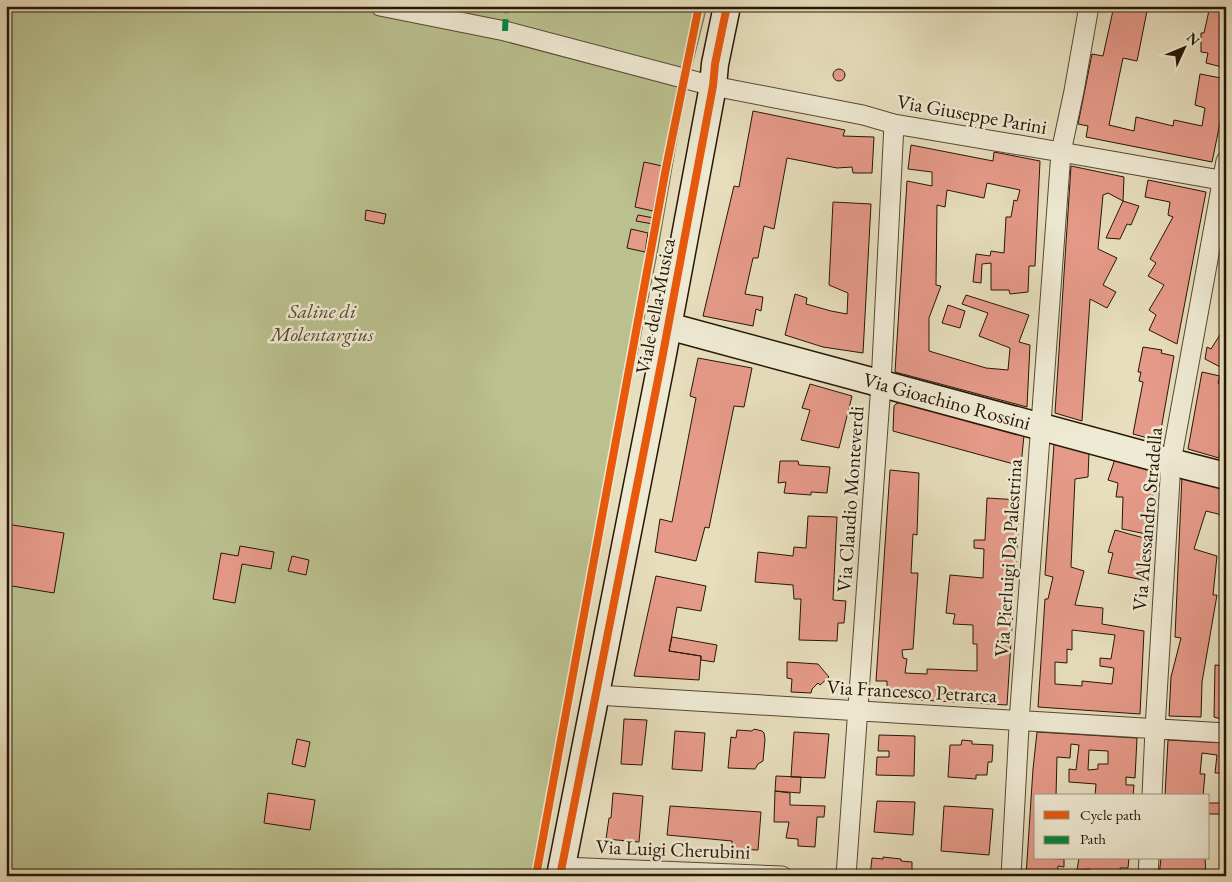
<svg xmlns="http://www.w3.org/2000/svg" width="1232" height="882" viewBox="0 0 1232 882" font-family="'EB Garamond',serif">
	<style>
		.green { fill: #bac08e; stroke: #706b4a }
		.building { fill: #e69a89; stroke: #271605; fill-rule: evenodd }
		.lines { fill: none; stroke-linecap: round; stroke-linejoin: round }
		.street-casing { stroke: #574833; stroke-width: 21 }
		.secondary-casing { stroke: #271605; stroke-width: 29 }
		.street { stroke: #efead4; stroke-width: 19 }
		.secondary { stroke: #efead4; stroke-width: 26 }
		.quiet { stroke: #00873e; stroke-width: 6; stroke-dasharray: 12 6; stroke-linecap: butt }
		.cycleway-casing { stroke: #efead4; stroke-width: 11 }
		.cycleway { stroke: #e8590c; stroke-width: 8 }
		.labels { text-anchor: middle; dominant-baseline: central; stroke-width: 5; stroke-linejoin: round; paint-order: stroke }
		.street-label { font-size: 20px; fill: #271605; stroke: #efead4 }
		.park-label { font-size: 20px; font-style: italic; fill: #53492e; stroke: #efead4 }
	</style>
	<rect width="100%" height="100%" fill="#e7debd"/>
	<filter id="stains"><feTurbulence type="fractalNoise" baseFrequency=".004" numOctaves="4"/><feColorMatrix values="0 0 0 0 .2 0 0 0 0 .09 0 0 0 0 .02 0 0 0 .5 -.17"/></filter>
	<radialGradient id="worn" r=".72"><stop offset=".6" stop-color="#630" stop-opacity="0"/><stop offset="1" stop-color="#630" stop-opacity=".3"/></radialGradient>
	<!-- green -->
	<path class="green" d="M6 6H707L685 93 657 254 584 620 583 633 537 876H6Z"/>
	<!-- building -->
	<path class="building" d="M1114 6H1148L1137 61 1123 58 1109 125 1134 131 1136 117 1173 126 1174 120 1202 126 1205 108 1195 105 1200 74 1226 79V94L1212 162 1086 137 1088 126 1078 124 1092 54 1103 56Z
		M1210 6H1226V68L1206 63 1208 53 1201 52V33H1204Z
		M833 75a6 6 0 1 1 12 0a6 6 0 1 1-12 0Z
		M753 111 845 130 843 136 874 137 872 173H853L852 167 837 168 787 158 774 229 764 226 758 258H753L745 294 763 297 761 311 756 309 753 326 703 316 734 186 739 187Z
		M911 145 993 161 994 152 1040 161 1035 266H1029L1028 292 1010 294 1009 290H991V263L982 264 981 283 973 282 976 254 990 256 991 251 1004 253 1006 217H1011L1014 200 1017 201 1020 190 987 183 984 198 947 190 945 207 937 205 936 285 941 286 929 318V351L986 368 1008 370 1010 348 979 336 988 313 962 304 966 295 1029 315 1019 342 1030 345 1027 407 895 372 907 181 932 186V172L908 169Z
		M644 162 662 166 653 211 635 207Z
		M1071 166 1124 177 1123 201 1108 193 1103 195 1098 249 1117 258 1103 285 1116 292 1107 308 1090 299 1082 421 1055 413Z
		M1148 180 1206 192 1177 344 1149 330 1156 315 1149 310 1164 285 1148 276 1156 263 1150 259 1173 217 1168 215 1170 202 1145 197Z
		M1123 201 1139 206 1131 225 1127 224 1120 239 1106 238Z
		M833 202 871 204 863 353 823 347 785 335 795 294 807 298 806 304 831 311 847 314 848 293 829 285Z
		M366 210 386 214 384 224 365 220Z
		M638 215 654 218 653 224 636 221Z
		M631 229 648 233 645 252 627 248Z
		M948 305 965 311 960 328 942 323Z
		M1226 325V370L1205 359 1207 347 1211 349Z
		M1143 347 1162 350 1161 353 1174 356 1159 441 1133 434 1143 382 1139 381 1141 372H1138Z
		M698 358 752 368 744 407 734 406 709 528 705 527 696 561 655 552 660 519 672 522 696 398 690 396Z
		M1202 372 1220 376 1218 383 1226 384V418L1219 458 1188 449Z
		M810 384 852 396 839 448 801 440 810 410 802 408Z
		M900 402 1024 435 1021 466 893 431 894 406 896 404Z
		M1054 444 1070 447 1089 452 1088 477 1075 479 1071 567 1084 571 1075 605 1103 608 1102 624 1144 631 1140 714 1038 707 1045 599H1048L1053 577 1045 575ZM1072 630 1115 635 1111 659 1100 658V666L1114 668 1112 684 1082 681V686L1055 684V662L1067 663V649L1072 650Z
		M1115 459 1154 470 1151 535 1122 529 1123 497H1116L1118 483 1108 480Z
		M780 461H798L799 465 830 467 827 493 811 492V495L784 493 786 482 778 483Z
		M890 470 919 473 917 535 913 534 911 573H918L913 649 902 650 903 658 907 659 905 673 927 674V669L977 671V644H973V625L953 624 955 614 946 613 950 575 983 578 984 549 974 548V540H985L987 498 1020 500 1007 705 887 698V681H876Z
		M1182 476 1226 487V516L1206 511 1194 549 1217 556 1213 595H1217L1202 682 1201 717 1169 716 1171 677 1181 638 1175 637Z
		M808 516 837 517 833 600 846 601 844 623H838L837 641 799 640 801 599H794L793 585 755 582 758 552 793 556 794 547 806 548Z
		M6 524 64 533 54 593 6 585Z
		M1115 530 1151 540 1148 581 1108 573 1113 553 1108 552Z
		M240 546 274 552 271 569 242 564 235 603 213 599 221 553 238 556Z
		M292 556 309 560 306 575 288 571Z
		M656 576 706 586 701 611 677 607 669 651 701 656 699 680 634 676Z
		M672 637 717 645 714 662 701 660V656L669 651Z
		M787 662 818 664 829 677 820 685 818 683 812 689 811 693 791 692 792 679 787 678Z
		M1215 665 1226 666V711H1221V719L1214 717Z
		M624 719 647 720 642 765 621 764Z
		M754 729 762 731 764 733 765 739 763 761 758 764 755 769 728 768 731 737 736 738 737 730 752 731Z
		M675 731 705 733 702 771 672 769Z
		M794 732 829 734 825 778 791 777Z
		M1037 732 1137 738 1135 778 1126 777V785H1134L1133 796H1095L1096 784 1069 782V769L1076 770 1079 745 1071 744 1070 758 1057 757 1056 796H1036V858L1064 859V867L1058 866 1057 876H1026L1033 769ZM1089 750 1108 751V764H1098V769L1088 770Z
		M879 735 915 736 914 776 876 775 877 757H889V751H878Z
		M297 739 310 742 305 767 292 764Z
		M962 740 972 741V744L993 745 992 762H988L987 775H976V779L948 777 950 745H961Z
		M1168 740 1226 743V773H1215L1217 755 1202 753 1200 774H1205L1203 796H1165Z
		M776 776 801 777 800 793 775 791Z
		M775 791 790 793V805L825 806 824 817H817L815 847 798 846V839L786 838 789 822H774Z
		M268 793 315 800 310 830 264 823Z
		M613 793 643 796 639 842 606 839 609 818H611Z
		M877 801 915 802 913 835 874 832Z
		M1208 803H1226V814H1208Z
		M670 806 761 812 758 850 732 849V841L667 835Z
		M944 806 993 809 989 855 941 851Z
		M883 857 901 859V861L912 862V876H870L872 858 883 859Z
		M1079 858H1129L1128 868H1120L1121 876H1090V869L1077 870Z
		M1161 858H1205L1206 876H1159Z"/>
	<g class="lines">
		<defs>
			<path id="street" d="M380 6 505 31 713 86 863 115 894 124 1061 152 1226 181
				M596 695 1226 733
				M1152 796 1155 729 1171 462 1226 161
				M562 867 782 876
				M846 876 881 384 894 124
				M1011 876 1020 708 1061 152 1074 91 1089 6
				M1148 876 1149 858"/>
			<path id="secondary" d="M668 326 1171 462 1226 476
				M560 876 662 359 713 86 715 64 727 6"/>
		</defs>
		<!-- street casing -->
		<use href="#street" class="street-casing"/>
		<!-- secondary casing -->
		<use href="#secondary" class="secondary-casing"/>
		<!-- street -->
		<use href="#street" class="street"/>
		<!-- secondary -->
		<use href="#secondary" class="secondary"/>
		<!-- quiet -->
		<path class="quiet" d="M505 31 506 6"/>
		<defs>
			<path id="cycleway" d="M536 876 666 168 699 6
				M560 876 662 359 713 86 715 64 727 6"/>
		</defs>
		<!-- cycleway casing -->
		<use href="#cycleway" class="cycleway-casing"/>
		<!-- cycleway -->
		<use href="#cycleway" class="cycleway"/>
	</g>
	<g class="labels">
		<!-- street labels -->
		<g class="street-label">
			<text transform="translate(972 114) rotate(10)">Via Giuseppe Parini</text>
			<text transform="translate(655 306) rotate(-79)">Viale della Musica</text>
			<text transform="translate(947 401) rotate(15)">Via Gioachino Rossini</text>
			<text transform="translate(850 499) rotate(-86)">Via Claudio Monteverdi</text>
			<text transform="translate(1147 519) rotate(-85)">Via Alessandro Stradella</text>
			<text transform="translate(1008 558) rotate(-86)">Via Pierluigi Da Palestrina</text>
			<text transform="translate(912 691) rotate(3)">Via Francesco Petrarca</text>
			<text transform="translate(673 849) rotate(2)">Via Luigi Cherubini</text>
		</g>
		<!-- park labels -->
		<g class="park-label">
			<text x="322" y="311">Saline di<tspan x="322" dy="23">Molentargius</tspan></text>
		</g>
	</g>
	<!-- margin -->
	<rect width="1232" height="882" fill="none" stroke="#e7debd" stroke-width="25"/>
	<rect x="8" y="8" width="1217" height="867" fill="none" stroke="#271605" stroke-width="2.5"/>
	<rect x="12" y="12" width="1207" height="857" fill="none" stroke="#271605"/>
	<!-- legend -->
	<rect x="1034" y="794" width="175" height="65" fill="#efead4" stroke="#9f9581"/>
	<rect x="1044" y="811" width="25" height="8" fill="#e8590c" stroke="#9f9581"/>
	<text x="1080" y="820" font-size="15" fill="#271605">Cycle path</text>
	<rect x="1044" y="836" width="25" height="8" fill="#00873e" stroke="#9f9581"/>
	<text x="1080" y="844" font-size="15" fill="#271605">Path</text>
	<!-- north arrow -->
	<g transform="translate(1184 48) rotate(46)" stroke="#efead4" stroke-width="4" paint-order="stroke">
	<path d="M0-4L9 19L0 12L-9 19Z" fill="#271605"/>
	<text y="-8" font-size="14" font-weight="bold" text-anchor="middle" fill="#271605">N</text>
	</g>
	<rect width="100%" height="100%" filter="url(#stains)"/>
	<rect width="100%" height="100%" fill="url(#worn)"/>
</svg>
